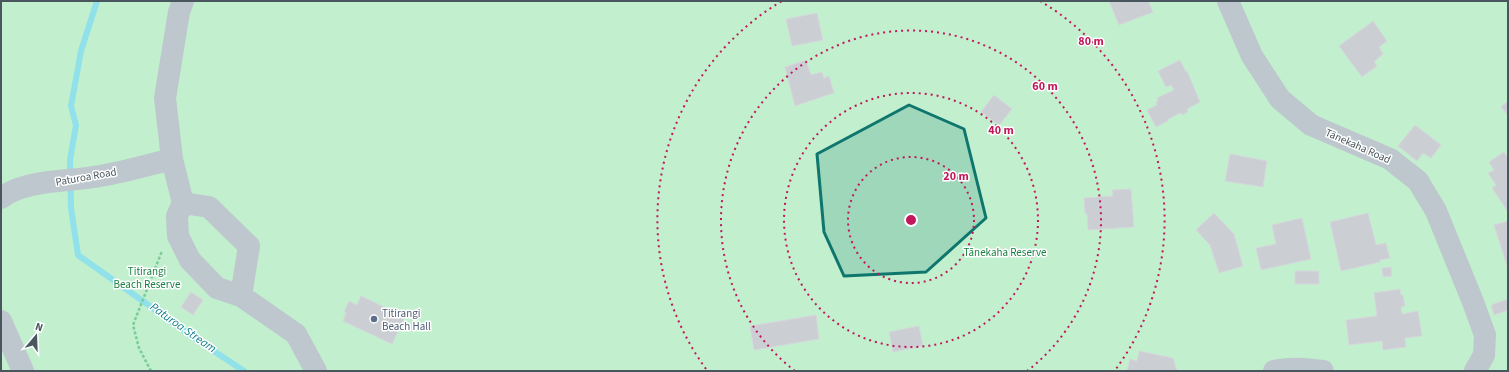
<svg xmlns="http://www.w3.org/2000/svg" width="1509" height="372" viewBox="0 0 1509 372" font-family="'Source Sans 3',sans-serif">
	<style>
		.green { fill: #c2efce }
		.lines { fill: none; stroke-linecap: round; stroke-linejoin: round }
		.stream { stroke: #90e1ea; stroke-width: 6 }
		.building { fill: #cbcfd3; stroke: #d5d8dc }
		.path { stroke: #7acc9b; stroke-width: 2.5; stroke-dasharray: 3 2; stroke-linecap: butt }
		.street { stroke: #bdc7cd; stroke-width: 22 }
		.marked { fill: #0f766e; fill-opacity: 0.2; stroke: #0f766e; stroke-width: 3; stroke-linejoin: round }
		.ring { fill: none; stroke: #c2185b; stroke-width: 2; stroke-dasharray: 2 4 }
		.service-dot { fill: #5c6f8a; stroke: #fff; stroke-width: 1.5 }
		.labels { text-anchor: middle; dominant-baseline: central; stroke-width: 3; stroke-linejoin: round; paint-order: stroke }
		.street-label { font-size: 11px; fill: #49565e; stroke: #fff }
		.park-label { font-size: 11px; fill: #1a7f42; stroke: #fff }
		.service-label { font-size: 11px; fill: #4e5e75; stroke: #fff; text-anchor: start }
		.water-label { font-size: 12px; font-style: italic; fill: #107e8b; stroke: #fff }
		.centre { fill: #c2185b; stroke: #fff; stroke-width: 2 }
		.ring-label { font-size: 12px; text-anchor: middle; font-weight: bold; fill: #c2185b; stroke: #fff; stroke-width: 3; stroke-linejoin: round; paint-order: stroke }
	</style>
	<rect width="100%" height="100%" fill="#f3f1f1"/>
	<!-- green -->
	<path class="green" d="M1 1H1508V371H1Z"/>
	<g class="lines">
		<!-- stream -->
		<path class="stream" d="M97 1 81 51 71 106 76 125 70 160 71 208 78 255 206 346 244 371"/>
	</g>
	<!-- building -->
	<path class="building" d="M1109 1H1132V2L1148 1 1153 12 1119 25Z
		M817 13 823 40 792 46 786 19Z
		M1373 21 1387 41 1379 47 1383 54 1374 62 1377 66 1362 77 1339 46Z
		M806 60 811 75 822 72 824 78 829 76 834 93 795 106 785 67Z
		M1180 60 1186 72 1187 71 1200 102 1187 109 1188 112 1182 115 1180 113 1167 120 1168 121 1156 127 1147 110 1157 105 1156 102 1158 101 1157 98 1174 90 1171 85 1166 87 1158 71Z
		M994 95 1012 109 999 125 981 112Z
		M1508 101V115L1501 107Z
		M1415 125 1441 145 1431 158 1423 153 1417 161 1398 146Z
		M1504 152 1508 158V212L1492 188 1496 185 1488 173 1494 170 1489 162Z
		M1230 154 1267 161 1263 187 1225 181Z
		M1131 189 1134 227 1088 230 1087 214H1085L1084 198 1113 196 1112 190Z
		M1214 213 1234 234 1243 266 1219 273 1210 245 1196 230Z
		M1368 213 1376 245 1386 243 1390 258 1380 260V262L1341 271 1330 222Z
		M1302 218 1311 259 1261 270 1256 248 1276 244 1272 225Z
		M1508 221V269L1494 225Z
		M1391 267 1392 276 1383 277 1382 268Z
		M1295 271H1319V284H1295Z
		M1400 289 1401 295H1403L1405 306 1401 307 1402 314 1418 311 1422 336 1405 338 1406 347 1383 350 1382 341 1349 345 1346 320 1377 316 1374 293Z
		M191 292 203 300 193 315 181 307Z
		M361 296 405 317 392 344 343 321 346 313 344 312 349 301 357 305Z
		M1508 299V310L1494 315 1491 305Z
		M816 315 819 339 754 350 750 326Z
		M919 326 923 346 893 352 889 332Z
		M1139 351 1173 358 1177 371H1127L1130 359 1137 361Z"/>
	<g class="lines">
		<!-- path -->
		<path class="path" d="M151 371 139 348 133 325 162 251"/>
		<!-- street -->
		<path class="street" d="M183 1 179 12 165 98 172 159 183 203 177 216 178 236 190 260 217 288 241 296 296 334 316 371
			M1228 1 1252 56 1280 99 1311 125 1390 159 1418 181 1436 211 1473 302 1485 335 1484 355 1475 371
			M1 198C26 179 69 182 100 176 124 172 148 165 172 159
			M183 203 209 207 249 246 241 296
			M1 321 23 371
			M1274 371C1290 367 1307 369 1323 371"/>
	</g>
	<!-- marked area -->
	<path class="marked" d="M909 105 964 129 986 218 926 272 844 276 824 232 817 154Z"/>
	<!-- distance rings -->
	<g class="ring">
		<circle cx="911" cy="220" r="63"/>
		<circle cx="911" cy="220" r="127"/>
		<path d="M795 371A190 190 0 1 1 1027 371"/>
		<path d="M706 369A254 254 0 0 1 782 1M1040 1A254 254 0 0 1 1116 369"/>
	</g>
	<!-- markers -->
	<circle class="service-dot" cx="374" cy="319" r="4"/>
	<g class="labels">
		<!-- street labels -->
		<g class="street-label">
			<text transform="translate(1358 146) rotate(24)">Tānekaha Road</text>
			<text transform="translate(86 177) rotate(-10)">Paturoa Road</text>
		</g>
		<!-- park labels -->
		<g class="park-label">
			<text x="1005" y="252">Tānekaha Reserve</text>
			<text x="147" y="271">Titirangi<tspan x="147" dy="13">Beach Reserve</tspan></text>
		</g>
		<!-- service labels -->
		<g class="service-label">
			<text x="382" y="313">Titirangi<tspan x="382" dy="13">Beach Hall</tspan></text>
		</g>
		<!-- water labels -->
		<g class="water-label">
			<text transform="translate(183 328) rotate(35)">Paturoa Stream</text>
		</g>
	</g>
	<circle cx="911" cy="220" r="6" class="centre"/>
	<g class="ring-label">
		<text x="1091" y="45">80 m</text>
		<text x="1045" y="90">60 m</text>
		<text x="1001" y="134">40 m</text>
		<text x="956" y="180">20 m</text>
	</g>
	<!-- border -->
	<rect width="1509" height="372" fill="none" stroke="#49565e" stroke-width="4"/>
	<!-- north arrow -->
	<g transform="translate(36 336) rotate(19)" stroke="#ffffff" stroke-width="3" paint-order="stroke">
	<path d="M0-3L7 15L0 10L-7 15Z" fill="#49565e"/>
	<text y="-6" font-size="11" font-weight="bold" text-anchor="middle" fill="#49565e">N</text>
	</g>
</svg>
